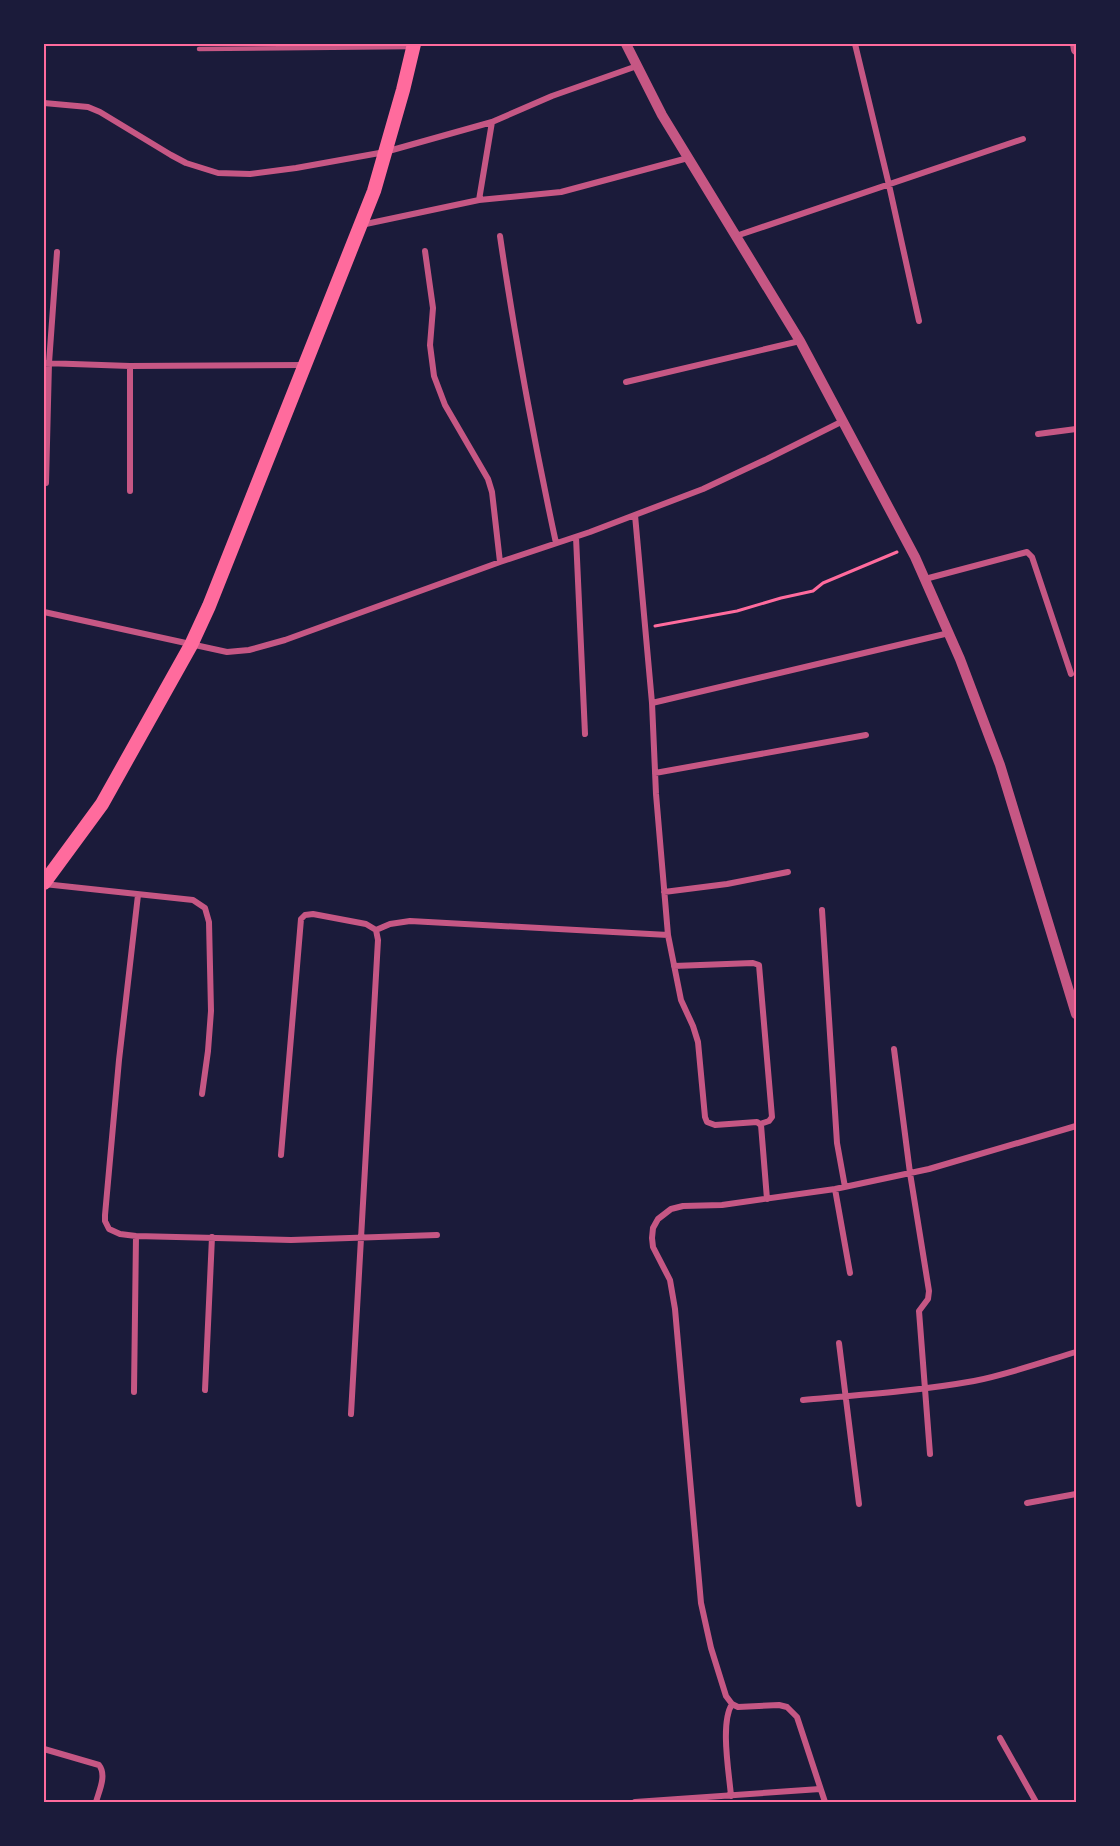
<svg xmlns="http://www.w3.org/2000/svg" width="1120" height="1846" viewBox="0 0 1120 1846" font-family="'Varela Round',sans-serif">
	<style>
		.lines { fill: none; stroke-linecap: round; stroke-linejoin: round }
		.path { stroke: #ff6b9d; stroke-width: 3 }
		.service { stroke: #c65784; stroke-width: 4.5 }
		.minor { stroke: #c65784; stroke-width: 6 }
		.tertiary { stroke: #c65784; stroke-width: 10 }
		.primary { stroke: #ff6b9d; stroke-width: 14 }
		.neatline { fill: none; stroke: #ff6b9d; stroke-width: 2 }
	</style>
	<rect width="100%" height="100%" fill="#1b1b3a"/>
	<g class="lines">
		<!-- path -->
		<path class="path" d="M655 626 737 611 781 598 813 591 823 583 897 552"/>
		<!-- service -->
		<path class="service" d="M199 49 410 47"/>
		<!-- minor -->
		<path class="minor" d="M855 44 889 185 919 321
			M44 103 88 107 100 112 171 155 186 163 218 173 250 174 296 168 385 152 492 122 552 96 637 66
			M479 200 492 122
			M361 225 479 200 561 192 688 158
			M500 236C515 339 534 441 556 543
			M736 236 1023 139
			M425 251 433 308 430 345 434 376 445 405 488 479 492 492 500 562
			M44 363 130 366 304 365
			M626 382 800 341
			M1038 434 1076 429
			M46 483 49 363 57 252
			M130 491V366
			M635 515 652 703 656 794 668 935 681 1000 693 1026 698 1042 705 1117 707 1122 715 1125 757 1122 761 1125 767 1199
			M576 537 585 734
			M925 579 1027 552 1032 557 1071 674
			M44 612 227 652 249 650 285 640 500 562 590 532 703 489 767 459 843 421
			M652 703 949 633
			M655 773 866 735
			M44 884 193 900 205 908 209 922 211 1011 208 1051 202 1094
			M664 892 727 884 788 872
			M138 895 119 1060 105 1215V1221L109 1229 120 1234 136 1236 291 1240 437 1235
			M822 910 837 1143 845 1187
			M376 930 390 924 410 921 668 935
			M674 966 753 963 759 965 772 1117 769 1121 760 1124
			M894 1049 910 1173 929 1291 928 1299 919 1311 930 1454
			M281 1155 301 919 305 915 313 914 366 924 376 930 378 940 351 1414
			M835 1189 850 1273
			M839 1343 859 1504
			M205 1390 212 1237
			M134 1392 136 1236
			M803 1400C860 1395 918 1391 974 1381 1009 1374 1043 1362 1076 1352
			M1027 1503 1076 1494
			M1000 1738 1036 1802
			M44 1749 99 1765C107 1775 99 1791 96 1802
			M731 1796C729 1772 720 1723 732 1704
			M635 1802 820 1789
			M825 1802 797 1717 787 1707 779 1705 738 1707 732 1704 726 1696 711 1648 701 1603 675 1309 670 1280 653 1247 652 1238 653 1228 658 1219 671 1209 683 1206 722 1205 835 1189 929 1169 1076 1126"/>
		<!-- tertiary -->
		<path class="tertiary" d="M626 44 662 115 800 341 915 557 960 659 1000 765 1076 1014
			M1075 44 1076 50"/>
		<!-- primary -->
		<path class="primary" d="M44 883 102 804 191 645 209 606 374 191 403 90 414 44"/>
	</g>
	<!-- border -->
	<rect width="1120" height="1846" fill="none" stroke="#1b1b3a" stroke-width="90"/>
	<rect x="45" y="45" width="1030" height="1756" class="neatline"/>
</svg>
